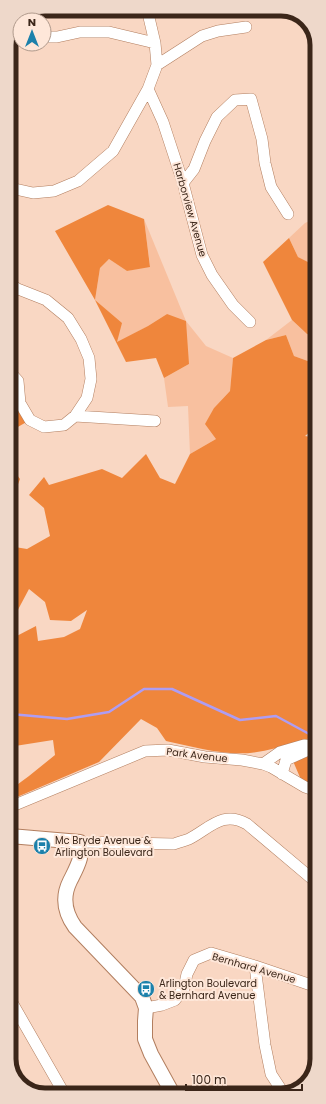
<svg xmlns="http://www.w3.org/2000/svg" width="326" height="1104" viewBox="0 0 326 1104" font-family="Poppins,sans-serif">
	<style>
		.green { fill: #f8c09f }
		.forest { fill: #ef863c }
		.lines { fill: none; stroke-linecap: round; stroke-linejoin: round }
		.stream { stroke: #ae9df3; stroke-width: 2.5 }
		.minor-casing { stroke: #b27e5f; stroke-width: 12 }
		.major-casing { stroke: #b27e5f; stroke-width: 16 }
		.minor { stroke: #fff; stroke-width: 11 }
		.major { stroke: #fff; stroke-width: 14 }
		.labels { text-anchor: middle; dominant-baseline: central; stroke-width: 4; stroke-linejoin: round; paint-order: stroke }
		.street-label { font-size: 10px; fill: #3b2619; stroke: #fee7d9 }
		.poi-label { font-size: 10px; fill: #3b2619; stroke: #fee7d9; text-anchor: start }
		.rim { fill: none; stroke: #3b2619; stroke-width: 5 }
	</style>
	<rect width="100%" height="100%" fill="#f9d7c3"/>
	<!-- green -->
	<path class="green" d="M316 218V266L298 257 289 238 305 223Z
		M144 219 186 321 206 346 233 358 230 391 214 408 216 439 190 454 188 406 168 407 164 378 189 364 167 314 148 326 117 343 95 300 100 268 109 259 127 271 150 266Z
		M292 320 307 334 316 337V364L294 356 286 335 266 340Z"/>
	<!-- forest -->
	<path class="forest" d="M108 205 144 219 150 267 127 271 109 259 100 268 95 300 122 323 117 342 148 326 167 314 186 321 189 364 164 378 156 358 126 362 95 300 55 231Z
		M289 238 298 257 316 266V337L307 334 292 320 263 262Z
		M286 335 294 356 316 364 317 426 305 436 317 438V736C297 742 277 749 257 752 227 757 195 747 166 741L157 728 141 719 99 762 10 800V790L29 776 55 755 53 740 15 746 10 744 9 640 36 626 38 641 64 637 80 629 87 610 71 621 50 620 45 602 29 589 12 621H9V546L27 549 50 536 44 508 29 495 44 477 49 485 102 469 122 478 146 454 160 478 175 484 190 454 216 439 205 424 214 408 230 391 233 358 266 340Z
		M9 371 30 420 9 432Z
		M9 464 20 479 9 508Z
		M317 750V793L305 789 293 761 307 753Z"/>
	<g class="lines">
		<!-- stream -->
		<path class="stream" d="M10 714 67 719 109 712 144 689H172L240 720 276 716 311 735"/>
		<defs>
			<path id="minor" d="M15 30 20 32
				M44 37H57L80 32H109L155 43
				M157 65 202 36 218 31 246 27
				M148 89 163 122 183 183 202 255 212 275 233 305 250 322
				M183 183 194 169 205 141 217 117 235 100 251 99 262 139 265 163 271 187 288 214
				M9 184 15 189 33 193 54 191 78 181 113 151 148 89 157 65 155 43 147 9
				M9 284 18 289 46 300 68 318 81 339 89 358 91 379 87 398 75 416 64 425 44 427 30 420 20 403 18 381 9 371
				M75 416 155 421
				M263 764 280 752 304 745 309 746 317 744
				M282 774 286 760 306 751 308 749
				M10 807 145 751 168 750 205 757 242 760 263 764 271 767 305 787 317 791
				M80 842 174 844C179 842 184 841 189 839 210 828 223 810 247 824L317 883
				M255 966 265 1045 271 1074 284 1094
				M10 999 65 1095
				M146 1008 162 1005 175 1000 184 988 187 974 194 960 211 953 255 966 317 987"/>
			<path id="major" d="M10 836 80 842C80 847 81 853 80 858 78 866 74 873 70 881 62 897 65 913 75 927L142 997 146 1008 145 1021V1039L151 1054 173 1094"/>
		</defs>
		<!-- minor casing -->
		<use href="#minor" class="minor-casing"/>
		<!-- major casing -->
		<use href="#major" class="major-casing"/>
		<!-- minor -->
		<use href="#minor" class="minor"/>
		<!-- major -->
		<use href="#major" class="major"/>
	</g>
	<!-- icons -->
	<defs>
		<symbol id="bus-disc" viewBox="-11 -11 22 22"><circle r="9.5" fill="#1c81ab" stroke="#fee7d9"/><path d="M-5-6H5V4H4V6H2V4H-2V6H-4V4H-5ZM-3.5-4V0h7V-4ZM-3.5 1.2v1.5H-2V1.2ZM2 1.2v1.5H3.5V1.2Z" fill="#fff"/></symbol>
	</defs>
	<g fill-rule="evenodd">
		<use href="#bus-disc" x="32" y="836" width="20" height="20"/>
		<use href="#bus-disc" x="136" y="979" width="20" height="20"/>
	</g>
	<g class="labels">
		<!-- street labels -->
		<g class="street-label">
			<text transform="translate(190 210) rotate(74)">Harborview Avenue</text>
			<text transform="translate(197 755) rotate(7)">Park Avenue</text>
			<text transform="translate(254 968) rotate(16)">Bernhard Avenue</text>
		</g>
		<!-- poi labels -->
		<g class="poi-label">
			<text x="55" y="840">Mc Bryde Avenue &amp;<tspan x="55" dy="12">Arlington Boulevard</tspan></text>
			<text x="159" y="983">Arlington Boulevard<tspan x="159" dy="12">&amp; Bernhard Avenue</tspan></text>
		</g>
	</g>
	<!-- crop -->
	<path d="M0 0H326V1104H0ZM45 16H281A29 29 0 0 1 310 45V1059A29 29 0 0 1 281 1088H45A29 29 0 0 1 16 1059V45A29 29 0 0 1 45 16Z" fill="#eed8ca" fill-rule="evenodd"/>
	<path class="rim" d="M45 16H281A29 29 0 0 1 310 45V1059A29 29 0 0 1 281 1088H45A29 29 0 0 1 16 1059V45A29 29 0 0 1 45 16Z"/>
	<!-- north arrow -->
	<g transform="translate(32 32)"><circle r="19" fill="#fee7d9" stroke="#b09a8c"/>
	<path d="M0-3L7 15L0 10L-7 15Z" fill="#1c81ab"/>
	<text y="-6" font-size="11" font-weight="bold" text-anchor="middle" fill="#3b2619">N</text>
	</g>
	<!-- scale -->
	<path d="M186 1084v6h116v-6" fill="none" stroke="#3b2619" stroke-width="2"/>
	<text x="192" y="1084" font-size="12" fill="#3b2619" stroke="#fee7d9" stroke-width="3" paint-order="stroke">100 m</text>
</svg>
